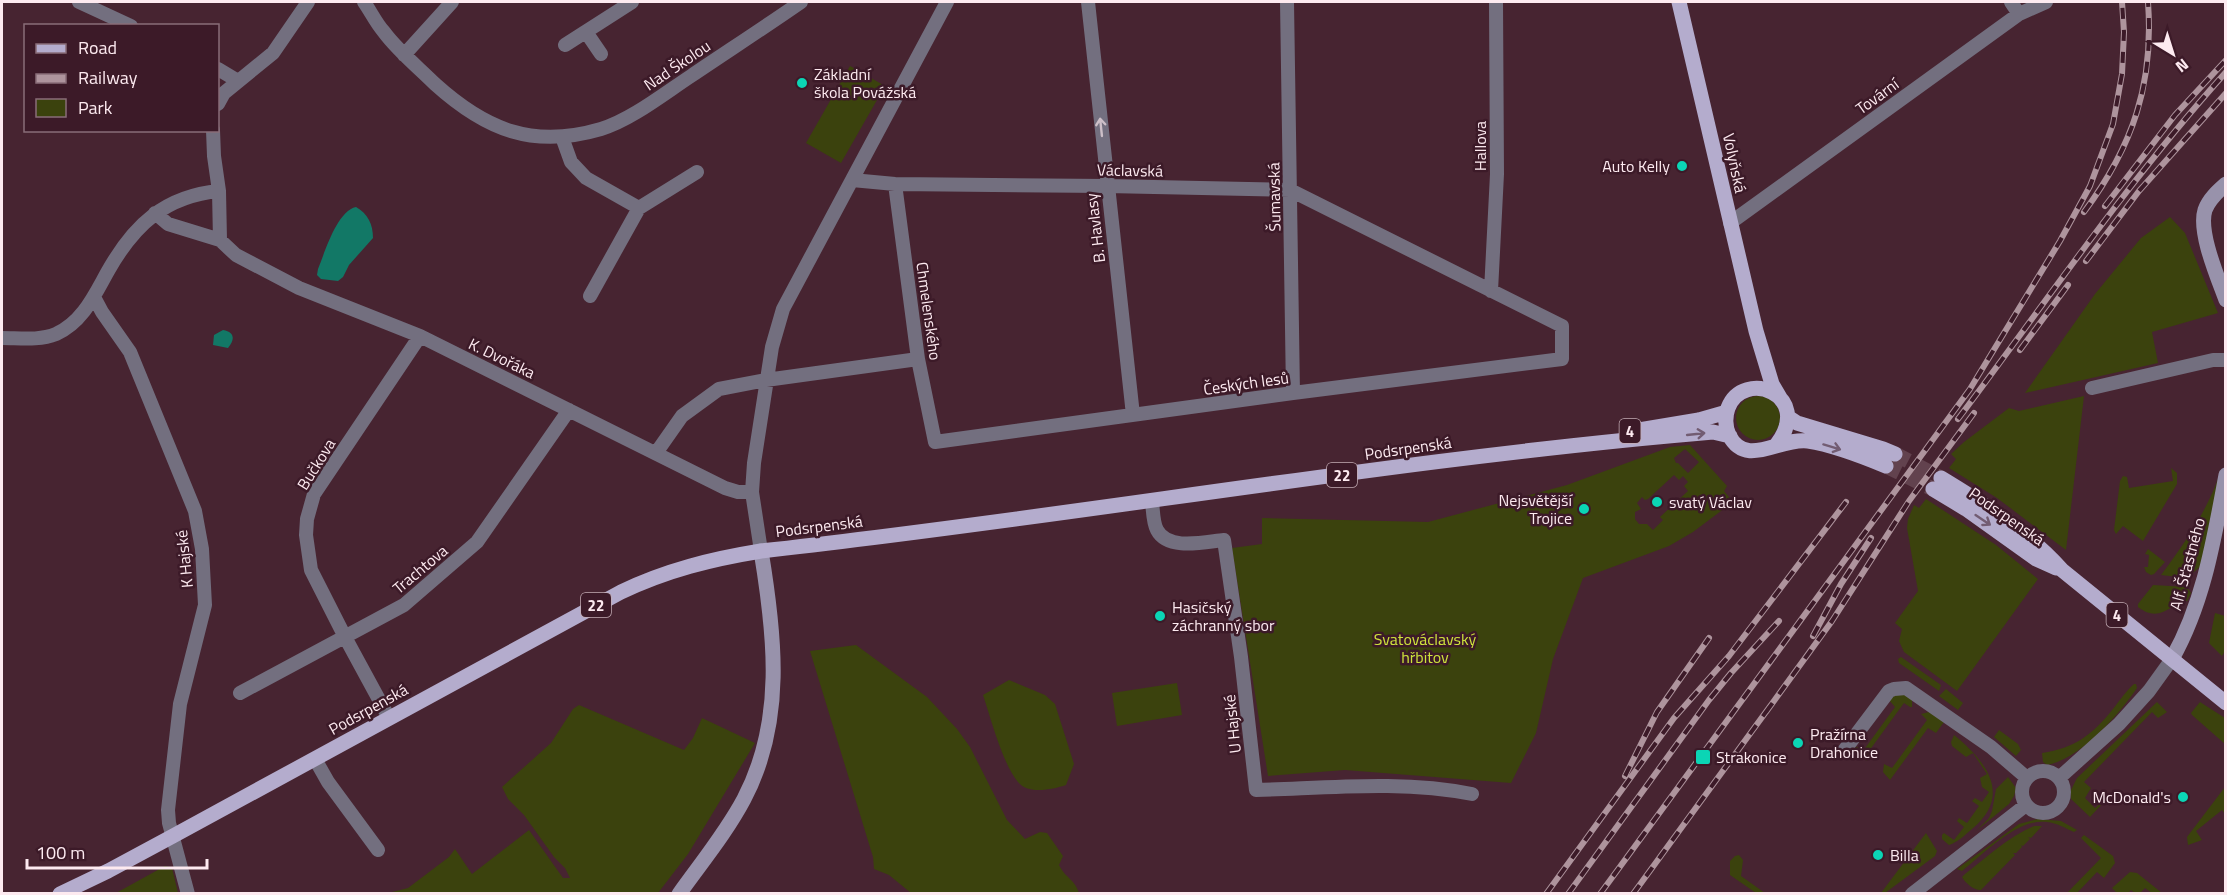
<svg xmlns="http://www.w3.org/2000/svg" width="2227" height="895" viewBox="0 0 2227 895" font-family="'Titillium Web',sans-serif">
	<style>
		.green { fill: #3b420d; fill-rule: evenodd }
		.water { fill: #127866 }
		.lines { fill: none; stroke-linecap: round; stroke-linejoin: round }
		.primary-tunnel { stroke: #62424e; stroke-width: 15; stroke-dasharray: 15 8; stroke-linecap: butt }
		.street { stroke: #736f7f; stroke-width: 14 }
		.secondary { stroke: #9892ab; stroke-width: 15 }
		.primary { stroke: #b4accd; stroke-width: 15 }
		.rail-casing { stroke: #ae949d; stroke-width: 6 }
		.rail { stroke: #3c1a28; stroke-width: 4; stroke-dasharray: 11; stroke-linecap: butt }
		.oneway { stroke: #cdbfc8 }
		.oneway2 { stroke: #725c72 }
		.poi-dot { fill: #0bd5b5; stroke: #3c1a28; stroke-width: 2 }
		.labels { text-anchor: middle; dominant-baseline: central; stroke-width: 5; stroke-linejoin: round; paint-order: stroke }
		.shield { fill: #3c1a28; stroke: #c3acb4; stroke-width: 1.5 }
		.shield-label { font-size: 15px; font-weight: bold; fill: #fdeaf0 }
		.street-label { font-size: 16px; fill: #fdeaf0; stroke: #3c1a28 }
		.poi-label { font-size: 16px; fill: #fdeaf0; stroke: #3c1a28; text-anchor: start }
		.park-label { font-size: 16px; fill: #cee33c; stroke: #3c1a28 }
	</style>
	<rect width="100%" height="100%" fill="#472431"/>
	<!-- green -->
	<path class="green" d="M850 66 885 86 841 163 806 143Z
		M2170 217 2185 233 2218 313 2152 332 2158 363 2025 393 2095 294 2141 238Z
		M2084 396 2066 550 1997 498 1949 468 1956 459 1951 454 1964 442 2009 408 2019 411Z
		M1736 418a22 22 0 1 1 44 0a22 22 0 1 1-44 0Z
		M1690 445 1727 486 1724 491 1733 502 1693 532 1669 546 1583 578 1553 659 1536 733 1511 783 1345 770 1268 776 1232 548 1262 544V518L1428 522 1567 485 1670 447ZM1685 449 1699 462 1688 473 1678 463H1676L1674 458ZM1674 475 1679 480 1683 476 1688 482 1684 486 1688 491 1660 517 1663 520 1653 530 1647 524H1639L1635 519V512L1641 509 1637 503 1642 497 1645 500 1648 499Z
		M2171 468 2177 473V484L2143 541 2123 526 2116 534 2114 530 2120 481 2123 476 2127 477 2129 488 2173 481Z
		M2219 476 2202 564C2191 579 2178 577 2161 575 2184 544 2206 513 2219 476Z
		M1926 499 1996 545 2038 579 1957 691 1904 652 1899 641 1902 629 1895 623 1918 591 1907 528 1908 519 1914 505 1919 508Z
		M2148 549 2165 562 2154 574 2151 575 2146 572 2144 567H2148L2149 555 2145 554Z
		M2153 585 2187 587 2191 593 2187 601C2172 601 2161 625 2138 607V604Z
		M2215 613 2225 616V651L2222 656 2209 643Z
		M856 645 927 697 957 729 970 747 1007 820 1025 839 1040 832 1047 833 1063 856 1059 865C1066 879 1074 878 1079 893H911L889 875 874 869 873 857 810 651Z
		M1901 657 1941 685 1939 691 1899 663 1898 659Z
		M1009 680 1045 695 1055 704 1074 764 1066 785C1054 789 1036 793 1024 787 1006 778 990 715 983 695Z
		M1177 683 1182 715 1117 726 1112 693Z
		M2134 684H2136L2137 688C2119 715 2080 759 2047 765L2043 762 2042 753C2075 748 2092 735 2113 709 2119 701 2126 691 2134 684Z
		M1946 689 1963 703 1958 710 1939 696Z
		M1902 694 1912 698V707H1910L1904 703 1869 751 1875 755 1874 758C1866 763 1855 759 1854 748L1857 747 1863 751 1895 707 1889 700 1895 695Z
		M2157 702 2167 712 2158 718 2152 712 2084 782 2091 788 2085 798 2095 808 2102 802 2103 803 2090 817 2071 799V790L2077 778Z
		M2200 702 2225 718V744L2192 715 2191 713Z
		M579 705 684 750 693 738 702 718 755 743 688 854 658 893H388L408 888 449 857 455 849 472 874 529 830 563 878H570L565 868 554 857 524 815 508 799 502 787 551 743 573 709Z
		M1929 712 1944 722 1936 733 1928 728 1890 780 1883 772 1884 764 1892 768 1927 720 1921 714Z
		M1999 730 2018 744 2021 750 2016 756 1994 737Z
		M1954 735C1986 761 2013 795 1972 829 1965 835 1958 842 1949 845L1942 839V835L1944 833 1954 840 1964 827 1957 821 1959 818 1967 823 1979 806 1972 801 1975 798 1982 802 1989 792 1982 787 1980 778 1987 774 1973 753 1966 757 1952 746 1951 742Z
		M2008 777 2016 788 2014 796 2009 804 1976 831 1989 818 1992 811 1996 789Z
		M2225 787V814L2222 810 2196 831 2202 840 2188 845 2187 837Z
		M2038 819 2061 821 2077 830 2074 832C2065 828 2057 823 2047 822 2017 818 1984 854 1962 871L1957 869 2019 824Z
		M2034 826H2042L2031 838 2028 837 2030 839 2023 846 2021 845 2022 847 2016 853H2013L2015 855 1981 890C1975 891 1965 883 1962 877L1965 874C1987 857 2008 837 2034 826Z
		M1926 833 1937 851 1935 856 1885 893H1881Z
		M2084 835 2113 856 2115 863 2104 878 2097 872 2077 893H2067L2101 858 2081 838Z
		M1739 855 1743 860 1741 876 1765 893H1756L1730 875V861L1735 856Z
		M165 866 172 868 178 893H116Z
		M2130 872 2137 873 2162 893H2152L2145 888 2140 893H2135L2131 890 2128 893H2117L2112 888Z"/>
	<!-- water -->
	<path class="water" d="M356 207C368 214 373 224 373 238L349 265 343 277 338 281 321 279 317 275 318 269C325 252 337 211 356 207Z
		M223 330C235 332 235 340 228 348L213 345 214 335Z"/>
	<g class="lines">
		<!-- primary-tunnel -->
		<path class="primary-tunnel" d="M1895 454 1941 478
			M1886 466 1933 489"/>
		<!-- street -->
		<path class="street" d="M79 2 131 26
			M364 2C371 12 376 23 384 32 398 51 418 67 435 84 486 130 533 149 601 129 631 120 665 93 691 76 728 51 765 27 801 2
			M1088 2 1133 415
			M1287 2 1293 393
			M2011 2 2019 14
			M586 32 601 54
			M565 45 632 2
			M404 55 452 2
			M218 69 238 81
			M218 104 224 93 273 53 308 2
			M213 130 214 156 219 191 220 240 236 255 299 288 420 336 725 488 738 492H752
			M562 137 571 162 586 178 639 208
			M852 180 895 184 1107 186 1290 190 1562 326V359L1293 393 935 442 918 359 895 184
			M155 213 168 224 220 240
			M1730 223 2019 14 2046 2
			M1491 291 1497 174 1496 2
			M590 296 639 208 697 172
			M94 297 102 312 130 352 195 511 202 549 205 605 180 704 168 810 169 823 188 894
			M2 338C19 338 39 341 56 334 83 322 95 294 108 271 134 225 165 196 219 191
			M2092 388 2213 360H2226
			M656 453 682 416 719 389 766 380 918 359
			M1152 502C1153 510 1153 523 1157 530 1168 551 1204 542 1224 540L1241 657 1256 790C1327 788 1402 780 1472 794
			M761 551 752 492 754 463 772 347 783 309 947 2
			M240 693 404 605 477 542 569 410
			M389 718 345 637 311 570 306 535 307 519 314 494 420 336
			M1843 752 1889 691 1894 689 1906 688 1991 747 2027 778
			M315 759 328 782 378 850
			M2022 792a21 21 0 1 1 42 0a21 21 0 1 1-42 0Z
			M2059 778 2119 724 2149 691 2172 659
			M1912 894 2026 805"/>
		<!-- secondary -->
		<path class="secondary" d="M2226 184C2218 191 2209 199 2205 210 2198 232 2218 278 2226 300
			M2172 659C2204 602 2214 539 2226 475
			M679 894C701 863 726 833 744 799 785 721 775 635 761 551"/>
		<!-- primary -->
		<path class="primary" d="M1679 2 1756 331 1772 384 1782 401
			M1788 417 1797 423 1883 449 1895 454
			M1639 430 1699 420 1727 412
			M1777 444C1814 394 1743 368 1728 408 1725 416 1725 427 1729 435 1746 469 1780 437 1808 441 1834 445 1862 456 1886 466
			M1941 478C1984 504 2028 532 2062 570L2226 703
			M1933 489 1966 509 2036 559 2056 568
			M60 894 108 871 173 836 621 592C667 570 712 559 761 551 1079 516 1394 459 1713 432L1730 436"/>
		<defs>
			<path id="rail" d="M2105 206 2175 115 2226 60
				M2084 212C2133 146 2154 84 2148 2
				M2086 261 2139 191 2226 93
				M2020 350 2068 285
				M1958 419C2046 302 2128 181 2226 72
				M1813 636 1841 584 1871 538
				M1766 712 1832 621 1909 501 1974 413
				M1625 776 1657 712 1709 638
				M1546 894 1674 718 1729 656 1846 502
				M1568 894 1709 700 1731 673 1779 621
				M1600 894 1970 389 2060 241 2090 186 2113 124 2122 74 2124 32 2122 2
				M1633 894 1771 705"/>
		</defs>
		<!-- rail casing -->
		<use href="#rail" class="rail-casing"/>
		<!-- rail -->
		<use href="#rail" class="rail"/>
	</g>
	<!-- one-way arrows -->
	<defs><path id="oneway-shaft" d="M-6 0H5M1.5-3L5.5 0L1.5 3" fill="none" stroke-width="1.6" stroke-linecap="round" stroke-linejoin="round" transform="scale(1.5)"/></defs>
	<use class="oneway" href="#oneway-shaft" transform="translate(1101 127) rotate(-96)"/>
	<g class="oneway2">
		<use href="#oneway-shaft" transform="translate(1696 434) rotate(-6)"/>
		<use href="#oneway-shaft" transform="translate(1832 447) rotate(17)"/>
		<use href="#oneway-shaft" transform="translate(1983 520) rotate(34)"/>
	</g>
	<!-- markers -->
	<g class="poi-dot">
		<circle cx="802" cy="83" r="6"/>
		<circle cx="1682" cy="166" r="6"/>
		<circle cx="1657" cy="502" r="6"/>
		<circle cx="1584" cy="509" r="6"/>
		<circle cx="1160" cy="616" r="6"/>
		<circle cx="1798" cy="743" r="6"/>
		<rect x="1695" y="749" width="16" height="16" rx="3"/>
		<circle cx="2183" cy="797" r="6"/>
		<circle cx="1878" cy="855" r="6"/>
	</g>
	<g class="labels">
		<!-- shield labels -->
		<g class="shield">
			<rect x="1619.5" y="419" width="21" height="24" rx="4.5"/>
			<rect x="1327" y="463" width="30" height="24" rx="4.5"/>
			<rect x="581" y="593" width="30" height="24" rx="4.5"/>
			<rect x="2106.5" y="603" width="21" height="24" rx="4.5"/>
		</g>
		<g class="shield-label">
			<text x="1630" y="431">4</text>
			<text x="1342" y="475">22</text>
			<text x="596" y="605">22</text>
			<text x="2117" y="615">4</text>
		</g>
		<!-- street labels -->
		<g class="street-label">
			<text transform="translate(677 65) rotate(-34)">Nad Školou</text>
			<text transform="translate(1877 96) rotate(-36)">Tovární</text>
			<text transform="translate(1480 146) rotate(-90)">Hallova</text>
			<text transform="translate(1735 163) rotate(78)">Volyňská</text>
			<text transform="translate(1130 170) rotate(1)">Václavská</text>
			<text transform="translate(1274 197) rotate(-91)">Šumavská</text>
			<text transform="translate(1095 228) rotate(-97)">B. Havlasy</text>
			<text transform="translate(929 311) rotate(82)">Chmelenského</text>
			<text transform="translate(502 358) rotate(26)">K. Dvořáka</text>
			<text transform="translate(1246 383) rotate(-8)">Českých lesů</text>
			<text transform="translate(1408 448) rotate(-8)">Podsrpenská</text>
			<text transform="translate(316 464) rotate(-58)">Bučkova</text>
			<text transform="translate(2007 516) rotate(35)">Podsrpenská</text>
			<text transform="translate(819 526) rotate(-7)">Podsrpenská</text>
			<text transform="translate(184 559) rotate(-96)">K Hajské</text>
			<text transform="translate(2187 564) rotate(-75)">Alf. Šťastného</text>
			<text transform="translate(420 569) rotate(-40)">Trachtova</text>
			<text transform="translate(368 709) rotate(-29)">Podsrpenská</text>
			<text transform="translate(1232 724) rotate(-96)">U Hajské</text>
		</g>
		<!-- poi labels -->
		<g class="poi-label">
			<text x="814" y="74">Základní<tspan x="814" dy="18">škola Povážská</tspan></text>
			<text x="1670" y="166" text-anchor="end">Auto Kelly</text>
			<text x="1572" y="500" text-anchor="end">Nejsvětější<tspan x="1572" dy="18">Trojice</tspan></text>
			<text x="1669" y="502">svatý Václav</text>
			<text x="1172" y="607">Hasičský<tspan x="1172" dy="18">záchranný sbor</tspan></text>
			<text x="1810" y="734">Pražírna<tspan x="1810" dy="18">Drahonice</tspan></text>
			<text x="1716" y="757">Strakonice</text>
			<text x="2171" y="797" text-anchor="end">McDonald's</text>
			<text x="1890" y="855">Billa</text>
		</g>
		<!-- park labels -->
		<g class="park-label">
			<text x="1425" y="639">Svatováclavský<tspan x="1425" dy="18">hřbitov</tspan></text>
		</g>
	</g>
	<!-- border -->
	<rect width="2227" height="895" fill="none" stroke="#fdeaf0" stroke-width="6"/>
	<!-- legend -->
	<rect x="24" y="24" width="195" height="108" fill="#3c1a28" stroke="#896d78" stroke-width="1.5"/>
	<rect x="36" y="44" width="30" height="9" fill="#b4accd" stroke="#896d78" stroke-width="1.5"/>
	<text x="78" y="54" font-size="18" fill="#fdeaf0">Road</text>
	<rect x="36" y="74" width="30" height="9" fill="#ae949d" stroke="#896d78" stroke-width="1.5"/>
	<text x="78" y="84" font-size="18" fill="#fdeaf0">Railway</text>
	<rect x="36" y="99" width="30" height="18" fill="#3b420d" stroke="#896d78" stroke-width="1.5"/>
	<text x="78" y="114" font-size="18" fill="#fdeaf0">Park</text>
	<!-- north arrow -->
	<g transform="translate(2173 54) rotate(142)" stroke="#3c1a28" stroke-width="4.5" paint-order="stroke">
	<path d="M0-4.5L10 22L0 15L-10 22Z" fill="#fdeaf0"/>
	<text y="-9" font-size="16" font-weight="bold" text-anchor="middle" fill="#fdeaf0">N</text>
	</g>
	<!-- scale -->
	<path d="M27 859v9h180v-9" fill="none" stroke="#fdeaf0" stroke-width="3"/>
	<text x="36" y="859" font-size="18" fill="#fdeaf0" stroke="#3c1a28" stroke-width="4.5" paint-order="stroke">100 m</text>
</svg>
